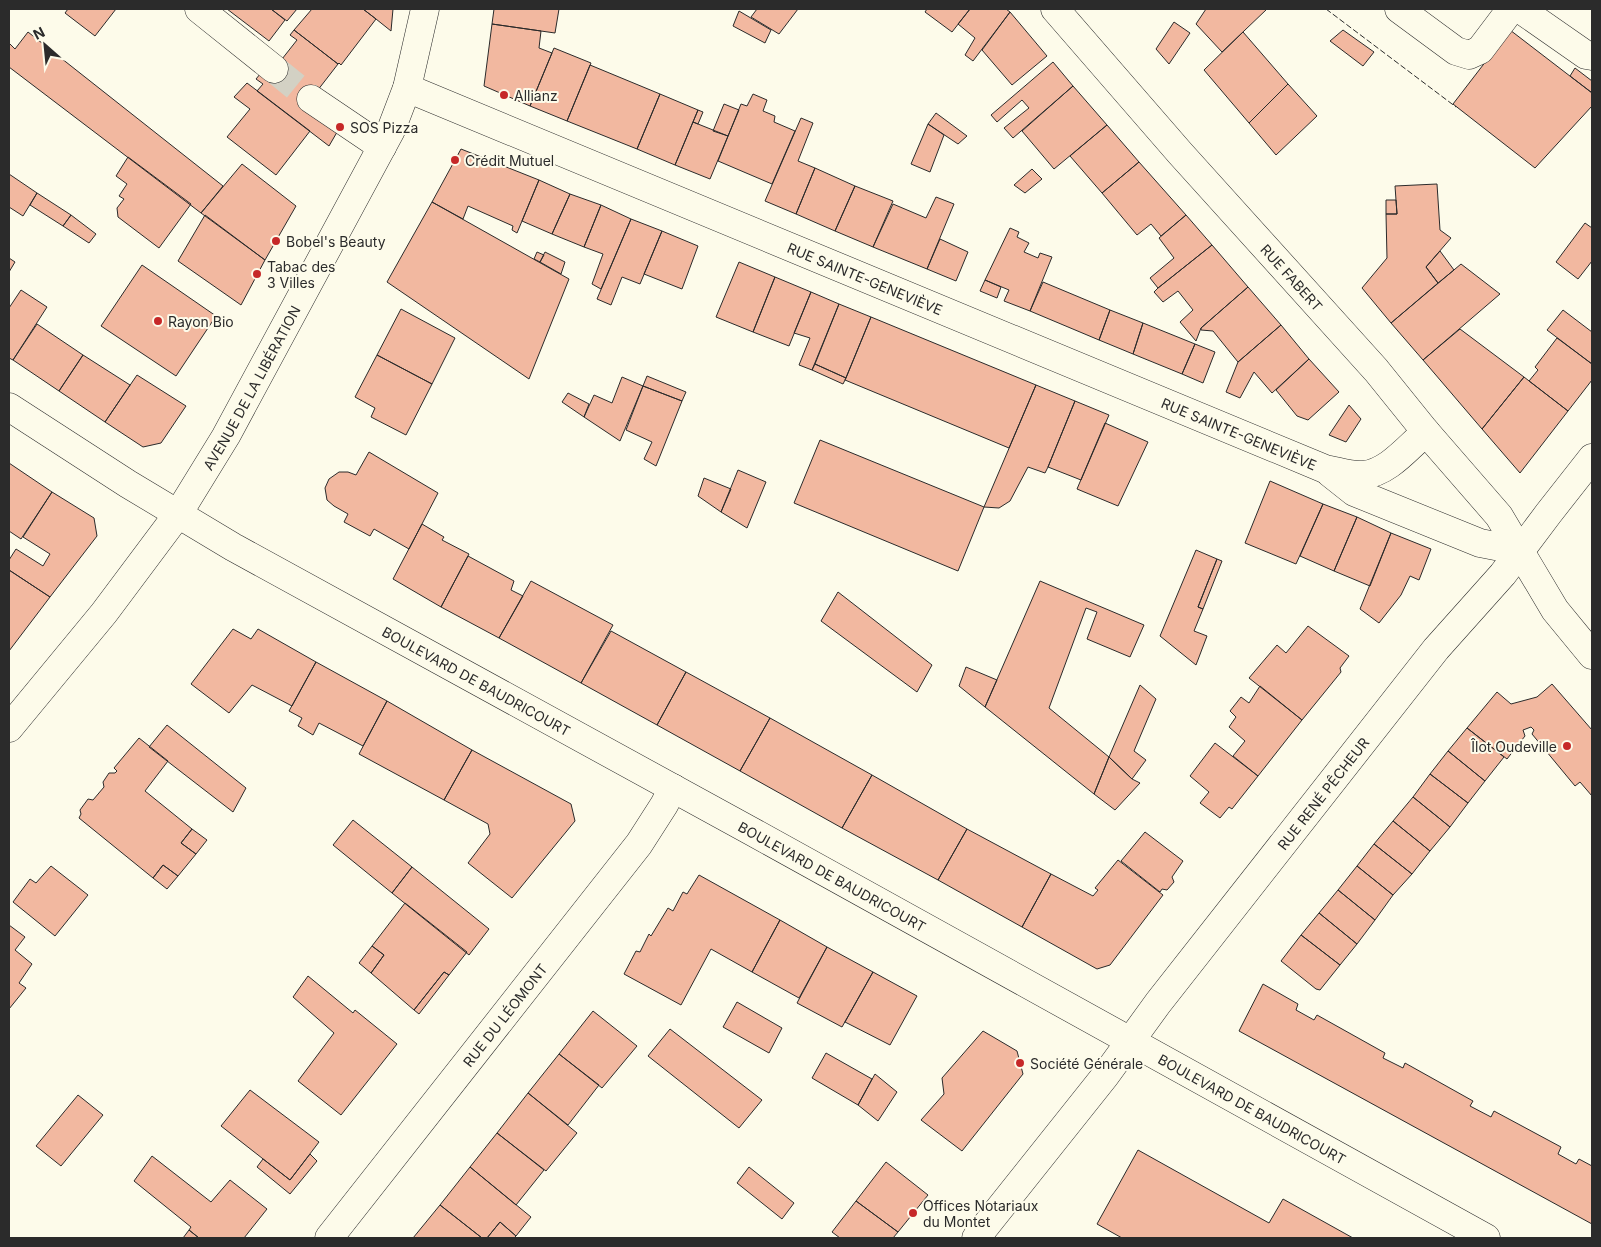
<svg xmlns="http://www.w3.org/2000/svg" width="1601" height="1247" viewBox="0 0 1601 1247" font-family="Inter,sans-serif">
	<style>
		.building { fill: #f2b8a0; stroke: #2b2b2b }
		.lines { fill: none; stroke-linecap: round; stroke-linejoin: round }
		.minor-tunnel { stroke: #d3d1c4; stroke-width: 28; stroke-dasharray: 28 14; stroke-linecap: butt }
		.minor-casing { stroke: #2b2b2b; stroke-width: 29 }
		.major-casing { stroke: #2b2b2b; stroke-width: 29 }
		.minor { stroke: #fdfbea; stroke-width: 28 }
		.major { stroke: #fdfbea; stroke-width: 28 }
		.fence { stroke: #2b2b2b; stroke-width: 1; stroke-dasharray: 6 2.5; stroke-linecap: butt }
		.poi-dot { fill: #c62828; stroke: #fdfbea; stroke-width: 2 }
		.labels { text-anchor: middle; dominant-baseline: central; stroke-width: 4; stroke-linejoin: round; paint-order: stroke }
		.poi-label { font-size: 14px; fill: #2b2b2b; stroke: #fdfbea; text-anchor: start }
		.street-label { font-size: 14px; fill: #2b2b2b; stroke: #fdfbea }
	</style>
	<rect width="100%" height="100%" fill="#fdfbea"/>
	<!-- building -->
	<path class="building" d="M68 9H116L95 36 65 13Z
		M227 9H271L285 20 269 41Z
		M271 9H297L287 21Z
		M312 9H363L376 19 341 65 339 63 338 64 294 30Z
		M363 9H393L391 31 376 19Z
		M494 9H559L555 33 492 24Z
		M757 9H798L779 34 751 17Z
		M927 9H970L952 32 925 12Z
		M970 9H1006L1010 12 973 61 965 55 975 38 958 24Z
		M1206 9H1267L1222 52 1196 24Z
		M739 11 771 30 765 43 733 26Z
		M1010 12 1047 56 1012 85 982 50Z
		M1174 22 1190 33 1169 64 1156 49Z
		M492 24 541 31 539 48 552 53 530 106 484 86Z
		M294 30 338 64 314 95 340 127 329 146 257 91 263 84 256 79 265 68 271 73 297 40 290 35Z
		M1343 30 1374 52 1363 66 1330 41Z
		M1510 30 1592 93V106L1535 168 1453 104Z
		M28 32 223 186 201 213 9 67V43L15 49Z
		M1243 32 1288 84 1249 123 1204 70Z
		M554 48 591 63 567 121 530 106Z
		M1053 62 1073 86 1013 138 1004 128 1029 108 1022 100 997 122 991 115Z
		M590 65 660 94 637 149 567 121Z
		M1575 68 1592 81V90L1591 92 1570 76Z
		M247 83 310 131 276 175 227 137 250 109 234 97Z
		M1288 84 1317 116 1276 155 1249 123Z
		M1073 86 1107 125 1054 169 1022 131Z
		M660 94 698 110 675 165 637 149Z
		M753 94 767 100 763 111 775 116 774 122 795 131 772 184 718 161 741 104 747 106Z
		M724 104 739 110 728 136 713 131Z
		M698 110 703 112 698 124 693 122Z
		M936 113 967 136 958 144 928 124Z
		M801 118 813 123 798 161 815 168 796 214 765 201Z
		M693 122 728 136 710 179 675 165Z
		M928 124 944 135 930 172 911 164Z
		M1107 125 1139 162 1102 193 1070 156Z
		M461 149 539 180 517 233 512 230 513 226 468 206 463 219 432 202Z
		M128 157 191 204 159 248 118 217 117 208 124 199 119 196 127 184 116 176Z
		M1139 162 1186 215 1161 236 1151 224 1137 235 1102 193Z
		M242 164 296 206 265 260 201 213Z
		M815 168 855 186 835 231 796 214Z
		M1032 169 1042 179 1025 193 1014 185Z
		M9 174 37 193 23 216 9 207Z
		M539 180 570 194 552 234 522 221Z
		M1437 184 1440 230 1451 238 1426 267 1438 283 1391 323 1362 288 1387 258 1386 214H1397L1395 186Z
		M855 186 893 201 873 247 835 231Z
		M37 193 71 215 63 226 30 205Z
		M570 194 601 205 584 247 552 234Z
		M936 197 954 204 927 269 873 247 893 204 926 218Z
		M1386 200H1396L1397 214H1386Z
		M432 202 569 279 529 379 387 282Z
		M601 205 631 219 601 289 592 284 603 254 584 247Z
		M71 215 96 234 89 243 63 226Z
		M205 215 265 260 241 305 178 261Z
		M1186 215 1212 245 1158 288 1150 278 1174 258 1159 238Z
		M631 219 662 231 640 284 622 277 611 305 597 299Z
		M1585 223 1592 228V261L1578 279 1556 262Z
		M1010 228 1019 232 1017 237 1029 243 1024 252 1038 258 1040 253 1052 257 1030 311 1004 301 1009 290 985 280Z
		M662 231 698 246 682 289 644 274Z
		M940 239 968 252 956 281 927 269Z
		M1212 245 1248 287 1201 328 1196 341 1180 322 1193 310 1178 291 1163 302 1154 292 1158 288Z
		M1440 251 1454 270 1438 283 1426 267Z
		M537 252 544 255 540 262 534 259Z
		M545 252 565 262 561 274 540 262Z
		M9 258 15 262 9 272Z
		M739 262 775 277 753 332 716 317Z
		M1461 264 1500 294 1423 360 1391 323Z
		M142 265 216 316 176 376 101 326Z
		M775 277 811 292 789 346 753 332Z
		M985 280 1001 287 997 298 980 291Z
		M1043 282 1110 310 1099 340 1030 311Z
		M1248 287 1281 325 1238 362 1213 331 1201 330V328Z
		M21 290 47 307 13 360 9 358V308Z
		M811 292 839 304 812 370 799 365 810 338 794 333Z
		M839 304 871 317 846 378 815 364Z
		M401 309 455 338 432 384 377 355Z
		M1110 310 1143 323 1133 354 1099 340Z
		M1563 310 1592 332V364L1547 330Z
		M871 317 1036 385 1009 448 845 380Z
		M1143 323 1195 344 1182 374 1133 354Z
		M37 324 83 355 59 391 13 360Z
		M1281 325 1309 359 1272 393 1254 372 1240 398 1226 392 1238 362Z
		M1460 329 1524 377 1482 429 1423 360Z
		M1557 338 1592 364V380L1568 411 1529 381 1538 370 1535 367Z
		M1195 344 1215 352 1203 383 1182 374Z
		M83 355 130 385 105 422 59 391Z
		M377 355 432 384 406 435 371 417 375 408 355 397Z
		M1309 359 1339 392 1308 420 1297 416 1276 390Z
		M815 364 846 378 843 384 812 370Z
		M137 375 186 406 161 443 143 447 105 422Z
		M647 376 686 392 682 401 643 386Z
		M622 377 643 386 620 441 584 417 594 395 612 403Z
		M1524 377 1568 411 1520 473 1482 429Z
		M1036 385 1075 401 1048 467 1045 473 1028 467 1010 501 999 508 984 507Z
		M643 386 682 401 656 466 644 459 652 442 626 430Z
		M568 393 589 404 584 417 562 402Z
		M1075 401 1109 415 1081 480 1048 467Z
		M1349 405 1361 419 1346 442 1329 435Z
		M1105 423 1148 442 1118 506 1077 489Z
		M820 440 984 507 958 571 794 503Z
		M369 452 438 493 409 549 374 529 370 536 344 522 348 514 334 506 327 500 325 488 329 479 339 472H348L356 475Z
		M9 463 52 492 21 539 9 531Z
		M738 470 766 482 747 528 721 512Z
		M704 478 731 489 721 512 698 496Z
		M1270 481 1323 504 1296 564 1245 543Z
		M52 492 94 518 97 536 50 597 9 570V560L16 549 43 566 50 554 23 537Z
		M1323 504 1357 517 1334 571 1300 556Z
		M1357 517 1391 533 1370 586 1334 571Z
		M422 524 444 537 442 540 469 554 441 607 393 579Z
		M1391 533 1431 549 1419 580 1410 576 1401 595 1379 623 1360 609Z
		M1196 550 1217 559 1198 607 1203 609 1194 631 1207 636 1196 665 1160 636Z
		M468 556 514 581 511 590 523 596 499 638 441 607Z
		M1217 559 1222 561 1203 609 1198 607Z
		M9 570 50 597 9 651Z
		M531 581 613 625 581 683 499 638Z
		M1040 581 1144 625 1130 657 1087 639 1097 612 1086 608 1049 708 1109 757 1094 794 985 707Z
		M838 592 932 665 917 692 821 621Z
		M1308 626 1349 656 1340 668 1341 672 1302 720 1249 678 1277 645 1286 653Z
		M233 629 251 639 258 629 316 662 292 706 252 685 229 713 191 684Z
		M611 631 686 672 657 725 581 683Z
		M316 662 387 701 363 746 319 723 313 735 298 726 302 718 289 711Z
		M966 667 997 680 985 707 959 686Z
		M686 672 770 718 740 771 657 725Z
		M1552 684 1592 730V796L1580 782 1575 786 1532 734 1534 730 1531 727 1523 730 1525 736 1507 759 1467 728 1497 692 1511 704 1537 697Z
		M1140 685 1156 699 1134 751 1146 760 1132 779 1109 757Z
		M1260 686 1302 720 1258 776 1233 756 1245 741 1229 727 1236 717 1230 711 1241 697 1249 703Z
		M387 701 472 750 444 800 359 754Z
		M770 718 872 775 842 828 740 771Z
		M167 725 246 788 233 812 149 747Z
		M1467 728 1504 757 1485 781 1448 751Z
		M139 738 168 761 145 791 192 829 181 843 196 854 178 876 163 865 153 878 79 818 81 814 80 810 88 799 93 800 104 787 103 782 109 773H115L117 771 114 768Z
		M1215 743 1258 776 1232 809 1229 807 1220 818 1200 803 1209 792 1190 776Z
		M472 750 571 804 575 821 512 898 468 863 490 834 488 824 444 800Z
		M1448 751 1485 781 1468 803 1430 774Z
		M1109 757 1132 779 1140 783 1115 810 1094 794Z
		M1430 774 1468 803 1450 827 1413 797Z
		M872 775 967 829 938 880 842 828Z
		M1413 797 1450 827 1430 851 1393 821Z
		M353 820 412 867 392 893 333 845Z
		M1393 821 1430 851 1412 874 1374 844Z
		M192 829 207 840 196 854 181 843Z
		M967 829 1051 874 1022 927 938 880Z
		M1145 832 1183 861 1172 877 1174 882 1167 890 1162 889 1160 892 1121 861Z
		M1374 844 1412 874 1393 895 1357 866Z
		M1118 860 1163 895 1110 965 1097 969 1022 927 1051 874 1093 896 1098 890 1095 888Z
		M163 865 178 876 167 889 153 878Z
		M51 866 88 895 55 936 13 902 30 879 36 883Z
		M1357 866 1393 895 1375 920 1338 890Z
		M412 867 489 929 469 955 392 893Z
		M699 875 780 920 752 972 711 949 681 1005 624 974 636 951 640 952 649 934 651 936 668 908 673 911 683 892 687 894Z
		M1338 890 1375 920 1357 944 1319 913Z
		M405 903 467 952 449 975 444 972 414 1010 371 973 384 955 372 946Z
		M1319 913 1357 944 1340 965 1301 935Z
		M780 920 827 947 799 998 752 972Z
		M9 925 25 937 15 950 32 964 19 983 26 988 9 1009Z
		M1301 935 1340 965 1320 990 1316 989 1281 961Z
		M372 946 384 955 371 973 359 963Z
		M827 947 873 972 842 1027 797 1003Z
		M444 972 449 975 419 1014 414 1010Z
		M873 972 917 996 890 1045 845 1022Z
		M308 976 353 1013 355 1010 397 1044 341 1115 298 1081 334 1033 293 997Z
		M1263 984 1298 1004 1296 1010 1314 1020 1317 1015 1385 1053 1383 1058 1403 1068 1405 1063 1473 1101 1470 1106 1491 1117 1494 1111 1561 1147 1558 1154 1576 1164 1579 1159 1592 1166V1224L1239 1031Z
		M737 1002 782 1028 769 1053 723 1027Z
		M593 1011 637 1046 602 1088 559 1054Z
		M670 1029 762 1100 739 1128 648 1056Z
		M983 1031 1017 1051 1023 1074 962 1151 921 1120 944 1094 942 1078Z
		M826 1053 872 1079 858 1105 812 1078Z
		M559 1054 599 1085 568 1125 528 1093Z
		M875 1074 897 1092 878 1121 858 1105Z
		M250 1090 319 1142 290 1180 221 1126Z
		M528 1093 577 1133 546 1171 497 1133Z
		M78 1095 103 1115 61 1166 36 1146Z
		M497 1133 544 1170 516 1205 470 1167Z
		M1138 1150 1269 1223 1283 1199 1353 1238H1122L1097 1224Z
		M310 1154 317 1161 290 1194 257 1167 263 1159 290 1180Z
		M152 1156 211 1202 230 1180 267 1209 244 1238H199L189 1230 191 1227 134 1181Z
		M886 1162 928 1195 898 1232 856 1201Z
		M470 1167 531 1217 516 1236 500 1222 487 1238H482L440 1205Z
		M749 1167 794 1203 782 1219 737 1183Z
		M856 1201 898 1232 893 1238H840L832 1232Z
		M440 1205 482 1238H413Z
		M500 1222 516 1236 514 1238H487Z
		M189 1230 199 1238H183Z"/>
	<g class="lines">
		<!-- minor-tunnel -->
		<path class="minor-tunnel" d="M274 69 311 99"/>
		<defs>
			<g id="minor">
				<path d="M199 9 274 69"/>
				<path id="s1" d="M1055 9 1180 153 1376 370 1426 432 1499 516 1555 610 1592 655"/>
				<path d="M1399 9 1456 51 1469 55 1480 50 1511 9"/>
				<path d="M1520 9 1586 55 1592 56"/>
				<path id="s2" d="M407 88 1325 469C1337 471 1351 476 1363 475 1388 473 1408 447 1426 432"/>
				<path d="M311 99 382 147"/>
				<path id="s3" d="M9 407 128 484 233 547 751 831 1486 1238"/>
				<path d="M1330 473 1354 492 1480 543 1521 551"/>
				<path id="s4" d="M329 1238 639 844 664 805 673 788"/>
				<path id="s5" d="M976 1238 1105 1076 1158 1003 1436 649 1503 574 1548 514 1592 458"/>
			</g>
			<g id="major">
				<path id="s6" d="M9 728 104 613 178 514 226 436 391 130 407 88 425 9"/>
			</g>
		</defs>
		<!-- minor casing -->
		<use href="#minor" class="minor-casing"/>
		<!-- major casing -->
		<use href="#major" class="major-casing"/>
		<!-- minor -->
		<use href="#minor" class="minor"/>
		<!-- major -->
		<use href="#major" class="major"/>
		<!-- fence -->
		<path class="fence" d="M1326 9 1456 107"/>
	</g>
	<!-- markers -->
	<g class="poi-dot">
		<circle cx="504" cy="95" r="5"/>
		<circle cx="340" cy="127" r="5"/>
		<circle cx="455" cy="160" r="5"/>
		<circle cx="276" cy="241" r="5"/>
		<circle cx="257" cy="274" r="5"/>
		<circle cx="158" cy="321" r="5"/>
		<circle cx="1567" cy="746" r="5"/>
		<circle cx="1020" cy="1063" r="5"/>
		<circle cx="913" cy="1213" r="5"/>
	</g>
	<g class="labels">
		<!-- poi labels -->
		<g class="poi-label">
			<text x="514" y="95">Allianz</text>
			<text x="350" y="127">SOS Pizza</text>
			<text x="465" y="160">Crédit Mutuel</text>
			<text x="286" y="241">Bobel's Beauty</text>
			<text x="267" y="266">Tabac des<tspan x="267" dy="16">3 Villes</tspan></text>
			<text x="168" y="321">Rayon Bio</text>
			<text x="1557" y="746" text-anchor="end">Îlot Oudeville</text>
			<text x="1030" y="1063">Société Générale</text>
			<text x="923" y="1205">Offices Notariaux<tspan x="923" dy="16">du Montet</tspan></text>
		</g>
		<!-- street labels -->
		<g class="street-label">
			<text stroke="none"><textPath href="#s1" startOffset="358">RUE FABERT</textPath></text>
			<text stroke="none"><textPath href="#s2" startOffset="496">RUE SAINTE-GENEVIÈVE</textPath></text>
			<text stroke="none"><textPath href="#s6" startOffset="419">AVENUE DE LA LIBÉRATION</textPath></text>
			<text stroke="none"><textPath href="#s2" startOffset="901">RUE SAINTE-GENEVIÈVE</textPath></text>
			<text stroke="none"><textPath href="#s3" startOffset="542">BOULEVARD DE BAUDRICOURT</textPath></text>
			<text stroke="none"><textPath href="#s5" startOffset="564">RUE RENÉ PÊCHEUR</textPath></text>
			<text stroke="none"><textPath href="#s3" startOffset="948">BOULEVARD DE BAUDRICOURT</textPath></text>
			<text stroke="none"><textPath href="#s4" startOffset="284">RUE DU LÉOMONT</textPath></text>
			<text stroke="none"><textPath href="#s3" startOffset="1428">BOULEVARD DE BAUDRICOURT</textPath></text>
		</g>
	</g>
	<!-- border -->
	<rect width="1601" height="1247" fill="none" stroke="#2b2b2b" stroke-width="20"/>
	<!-- north arrow -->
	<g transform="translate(45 45) rotate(333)" stroke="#fdfbea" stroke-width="4" paint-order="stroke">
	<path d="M0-4L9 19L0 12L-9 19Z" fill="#2b2b2b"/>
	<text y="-8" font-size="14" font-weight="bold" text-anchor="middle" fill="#2b2b2b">N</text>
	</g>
</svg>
